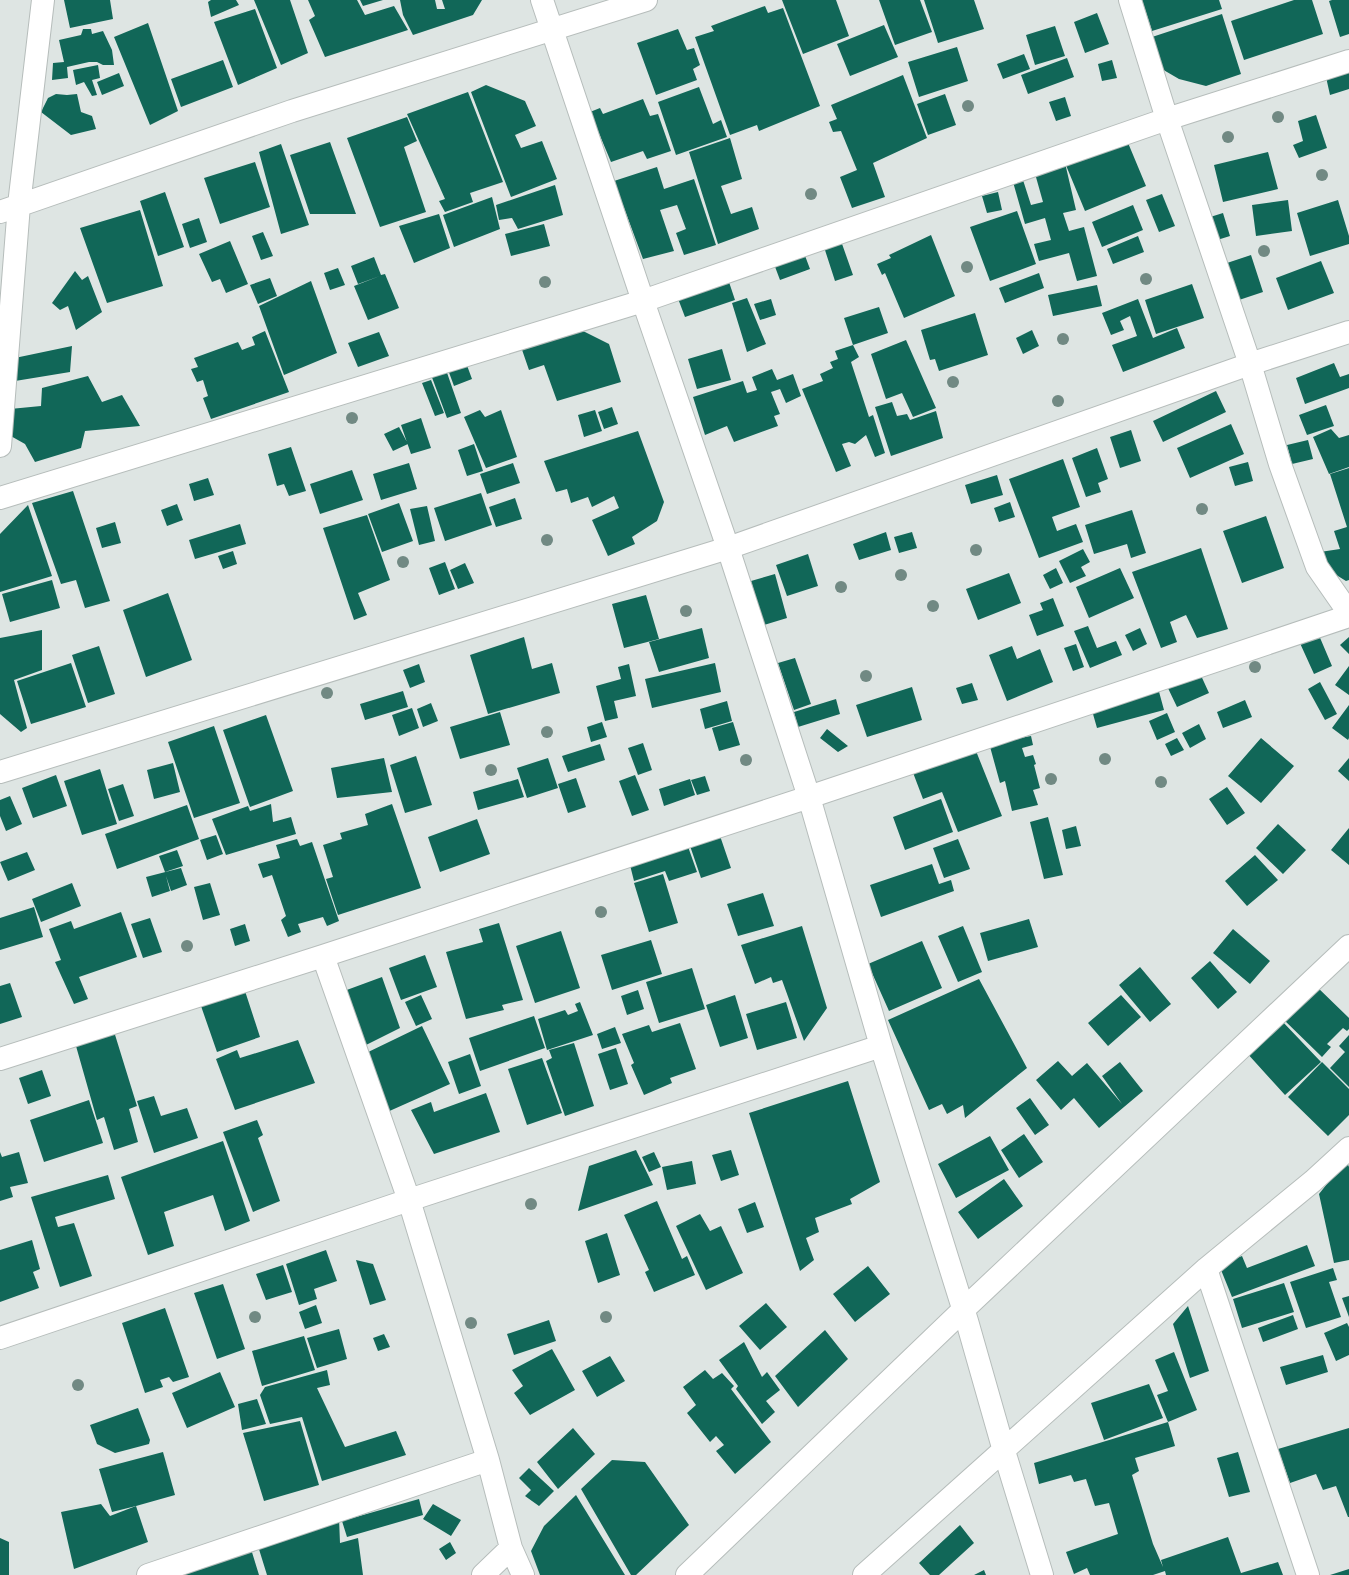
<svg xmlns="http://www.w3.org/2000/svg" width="1349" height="1575" viewBox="0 0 1349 1575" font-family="Bitter,serif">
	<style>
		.building { fill: #116758 }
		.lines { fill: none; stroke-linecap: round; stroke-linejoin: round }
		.minor-casing { stroke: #b6bdbb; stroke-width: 24 }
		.minor { stroke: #fff; stroke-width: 22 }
		.tree { fill: #718983 }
	</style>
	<rect width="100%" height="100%" fill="#dee5e3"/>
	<!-- building -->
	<path class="building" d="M64 0H110L113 19 70 28Z
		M211 0H236L239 5 211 17 208 2Z
		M254 0H290L308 53 281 65Z
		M308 0H357L365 15 394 6 408 30 325 57 309 20 315 16Z
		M360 0H383L363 6Z
		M400 0H435L437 9H445L442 0H482L473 15 413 35 403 15Z
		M782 0H836L849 36 803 54Z
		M879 0H920L932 32 895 45Z
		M924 0H974L984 29 938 43Z
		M1142 0H1219L1222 9 1152 31Z
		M1294 0H1312L1323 34 1244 60 1231 21Z
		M1332 0H1349V34L1340 37 1329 1Z
		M765 6 768 13 783 8 820 106 759 131 757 125 730 135 695 37 714 31 711 26Z
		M255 9 277 68 238 85 214 22Z
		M1097 13 1109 44 1085 53 1074 22Z
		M1222 14 1241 74 1206 86 1179 79 1155 65 1149 38Z
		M148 23 178 111 150 125 114 37Z
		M884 25 898 57 850 76 837 44Z
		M1055 26 1065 56 1035 65 1026 35Z
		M83 29H91L92 34 103 31 112 50 114 65H103L97 62H89L67 67 68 78 52 80 53 63 64 62 59 40 81 35Z
		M678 29 687 50 694 48 700 65 693 69 697 80 656 95 637 43Z
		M957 47 968 81 919 97 908 62Z
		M1024 54 1030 69 1003 79 997 64Z
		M1067 58 1074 77 1028 94 1021 75Z
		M223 60 233 87 181 107 171 79Z
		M1112 60 1117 78 1102 81 1098 64Z
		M98 65 100 78 92 80 97 95 92 96 84 82 76 85 73 70Z
		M1349 69V89L1330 95 1326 77Z
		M119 73 124 86 102 95 97 82Z
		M903 75 927 138 873 163 885 197 852 208 840 177 857 170 841 131 833 132 829 122 837 119 831 105Z
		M486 85 525 101 536 126 515 135 521 148 542 141 557 179 511 197 471 92Z
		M699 87 713 124 721 120 727 137 676 155 658 102Z
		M468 92 503 182 470 193 473 202 445 212 439 201 445 199 407 114Z
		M56 94 67 95 77 94 81 112 92 116 96 129 71 135 41 112 48 98Z
		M945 94 956 125 928 135 917 104Z
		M1065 97 1071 116 1056 121 1049 102Z
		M643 99 650 116 658 114 671 151 647 159 643 151 611 162 590 112 600 108 603 114Z
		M1316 115 1327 148 1299 158 1293 145 1303 141 1298 121Z
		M407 117 417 141 404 147 426 212 380 227 347 138Z
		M730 138 742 179 721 186 731 214 752 207 759 229 718 244 689 152Z
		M1126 138 1146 186 1085 211 1065 163Z
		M330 142 356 214H310L290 155Z
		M281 144 309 225 281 234 259 152Z
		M1268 152 1278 189 1223 202 1214 165Z
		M255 162 270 207 220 224 204 178Z
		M1065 163 1076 210 1063 213 1069 231 1084 227 1097 276 1077 281 1069 253 1039 261 1034 244 1051 240 1045 218 1025 224 1013 182 1023 180 1031 205 1043 202 1034 170Z
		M657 167 664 189 694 179 716 245 684 255 676 233 686 229 677 205 660 210 674 251 643 259 614 181Z
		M555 185 563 215 518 229 512 218 499 220 496 205Z
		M165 192 184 247 158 256 140 201Z
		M998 192 1002 210 987 213 982 196Z
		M1162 194 1175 226 1159 232 1146 200Z
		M492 197 500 229 454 247 443 215Z
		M1288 200 1292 231 1256 236 1252 205Z
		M1338 200 1349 236V244L1310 256 1297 213Z
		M1133 205 1143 230 1102 247 1092 222Z
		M140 210 163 286 107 303 80 228Z
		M1017 211 1036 264 990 281 970 227Z
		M1223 213 1230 236 1214 241 1207 218Z
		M439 214 450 248 414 263 399 226Z
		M199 218 207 242 190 248 182 224Z
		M544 224 550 246 511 256 505 234Z
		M263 232 273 256 261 260 252 236Z
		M931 235 955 296 904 318 885 273 882 275 877 264 891 258 889 255Z
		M1138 236 1144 252 1113 264 1107 249Z
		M230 241 248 284 226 293 220 279 212 282 199 254Z
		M841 241 853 275 835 281 824 247Z
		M804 253 810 269 780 280 774 264Z
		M1251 255 1263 292 1236 301 1224 264Z
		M374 257 381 275 385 274 399 308 368 320 354 286 380 276 358 284 351 266Z
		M1321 261 1334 293 1288 310 1276 278Z
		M338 268 345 285 330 290 324 273Z
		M75 271 82 280 88 276 102 312 76 330 68 306 60 310 52 303Z
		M1039 273 1044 288 1005 303 999 288Z
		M270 278 277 296 258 304 250 285Z
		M728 279 735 300 685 317 677 296Z
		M311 281 337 353 284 375 259 306Z
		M1192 284 1204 318 1156 334 1145 300Z
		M1097 285 1102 306 1053 316 1048 295Z
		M747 298 766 344 747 352 732 303Z
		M771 299 776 315 760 320 754 304Z
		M1138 299 1153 338 1177 328 1185 348 1123 372 1112 345 1137 336 1130 316 1120 321 1124 330 1111 335 1102 313Z
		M879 307 888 333 853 345 844 318Z
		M975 313 988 355 939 371 935 359 930 360 921 330Z
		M571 325 609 344 621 382 557 401 544 365 529 370 519 341Z
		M1032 330 1039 346 1023 354 1016 338Z
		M265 331 289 392 211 419 203 398 208 396 203 380 197 382 191 369 198 367 194 358 238 342 242 350 255 345 252 337Z
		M379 332 389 356 358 367 348 343Z
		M906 340 936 408 913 417 902 393 886 399 871 354Z
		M853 345 859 357 851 362 869 417 873 415 885 453 875 457 866 435 855 444 849 442 842 444 851 466 836 472 802 389 823 381 820 374 833 368 830 362 838 359 835 351Z
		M72 346 70 372 9 382 10 359Z
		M722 349 731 380 697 389 688 359Z
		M465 360 472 379 454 386 447 367Z
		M1334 363 1340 377 1349 374V388L1305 404 1296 378Z
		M445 367 461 413 447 418 430 372Z
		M772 369 777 380 793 374 801 396 786 403 780 389 771 392 780 414 774 416 778 426 734 442 727 426 705 435 693 397 743 381 747 393 757 390 752 377Z
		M88 376 102 402 122 395 140 426 85 431 81 448 35 462 25 444 9 435 10 409 41 406 42 388Z
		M431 380 444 413 435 416 422 383Z
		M1216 391 1226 412 1163 442 1153 421Z
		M892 402 897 416 907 414 910 420 936 411 943 438 891 456 875 407Z
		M1326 405 1334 426 1307 435 1299 415Z
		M612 407 618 424 604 429 598 412Z
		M480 410 485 417 501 410 517 457 486 468 464 417Z
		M595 410 602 431 584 437 578 415Z
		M421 418 431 448 411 454 401 425Z
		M1231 424 1244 454 1190 478 1177 448Z
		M399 427 408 444 393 451 384 434Z
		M1331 429 1339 438 1349 435V467L1329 474 1313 437Z
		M1131 430 1141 461 1120 468 1110 437Z
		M638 431 664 502 657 521 632 537 635 544 608 556 592 520 619 508 614 496 592 507 588 497 571 503 567 489 556 492 544 461Z
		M1308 440 1313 459 1292 464 1287 445Z
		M474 444 483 471 467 476 458 450Z
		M291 447 306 491 289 496 284 484 277 486 268 454Z
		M1097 448 1108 479 1098 483 1101 492 1086 497 1072 458Z
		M1063 459 1080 507 1052 517 1057 531 1076 524 1083 542 1039 558 1009 479Z
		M1248 462 1253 481 1235 486 1229 467Z
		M409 463 417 489 381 500 373 474Z
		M513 463 520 483 487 494 480 474Z
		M1349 468V580L1346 581 1325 568 1320 552 1340 549 1334 531 1347 527 1330 474Z
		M352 470 363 500 320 514 310 484Z
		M997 475 1003 495 971 504 965 485Z
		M208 478 214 495 194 501 189 484Z
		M73 491 110 601 85 608 76 580 61 584 32 503Z
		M481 493 492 525 445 541 434 508Z
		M515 498 522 519 496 527 489 507Z
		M1010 502 1015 517 999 522 994 508Z
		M399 503 413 541 382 552 368 514Z
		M177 504 183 520 167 526 161 510Z
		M28 505 52 576 0 592V534Z
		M427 506 435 541 419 545 410 509Z
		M1132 510 1146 553 1131 558 1127 544 1094 554 1085 525Z
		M367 515 390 580 358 593 367 615 354 620 323 528Z
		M1266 516 1284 568 1242 583 1223 531Z
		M115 522 121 543 102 548 96 528Z
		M240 524 246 544 195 559 189 540Z
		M886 532 891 550 859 560 853 544Z
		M912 532 917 548 899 553 894 537Z
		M1201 548 1228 629 1197 638 1186 615 1170 622 1177 642 1161 648 1132 572Z
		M1083 549 1090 562 1081 567 1086 576 1070 583 1059 561Z
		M233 551 237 564 223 569 218 556Z
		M808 554 818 586 787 596 776 565Z
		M445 562 455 589 439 595 429 568Z
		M465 563 474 583 458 589 450 570Z
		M1056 568 1063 583 1050 589 1043 575Z
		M1120 568 1134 598 1089 618 1076 587Z
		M1009 573 1021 603 978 620 966 589Z
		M775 574 787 618 764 625 751 581Z
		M52 580 60 608 10 622 2 594Z
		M168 593 192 660 146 677 123 610Z
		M646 595 659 639 624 648 612 604Z
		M1053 598 1064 626 1037 636 1029 615 1043 610 1040 603Z
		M1088 626 1097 648 1116 641 1122 655 1090 668 1074 631Z
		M702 628 709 658 659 672 649 642Z
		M1140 628 1147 644 1133 651 1125 635Z
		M42 630V670L14 680 27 728 21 732 0 714V638Z
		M1318 633 1332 666 1314 674 1299 641Z
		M524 637 532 669 552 663 560 693 488 714 470 655Z
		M1349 637V654L1340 645Z
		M1076 644 1084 667 1073 671 1064 648Z
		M99 646 115 694 88 703 72 655Z
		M1012 646 1017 659 1040 649 1053 682 1007 701 989 655Z
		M795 658 811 704 794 710 778 663Z
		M71 663 86 707 31 724 17 681Z
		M715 663 721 692 652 708 645 679Z
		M419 664 425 682 410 688 403 670Z
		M629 664 636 696 614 701 618 718 605 721 596 686 621 679 618 667Z
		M1349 666V695L1335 685Z
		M1198 669 1209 693 1177 707 1166 684Z
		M1320 682 1337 714 1325 720 1308 689Z
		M972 683 978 700 962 704 956 688Z
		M912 687 922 720 867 737 856 705Z
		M1158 688 1164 710 1097 728 1091 707Z
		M403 691 408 707 365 720 360 704Z
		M836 699 840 714 798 727 794 712Z
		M1245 700 1252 717 1223 728 1217 712Z
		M727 701 732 721 705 729 700 709Z
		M431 703 438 721 423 727 417 709Z
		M1349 705V738L1348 740 1332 728Z
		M412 708 419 728 399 736 392 715Z
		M500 712 510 745 460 759 450 727Z
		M1167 713 1175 732 1157 740 1149 721Z
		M266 715 293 791 250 807 223 730Z
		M602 722 607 737 591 742 587 727Z
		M733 722 740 745 719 751 712 728Z
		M1199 724 1206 739 1190 748 1182 733Z
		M214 726 240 803 194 818 168 742Z
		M827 729 848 746 838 752 820 738Z
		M1019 735 1020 738 1031 736 1033 745 1022 748 1025 757 1033 755 1036 764 1034 765 1040 788 1033 790 1038 805 1012 811 1005 781 1000 783 989 743Z
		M1177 738 1184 750 1171 756 1165 744Z
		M1261 738 1294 766 1261 803 1228 776Z
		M643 743 652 770 638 775 628 748Z
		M600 744 605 760 568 772 562 756Z
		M974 746 1002 816 958 832 942 792 923 799 912 770Z
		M416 756 432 805 405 813 390 765Z
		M384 758 392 792 337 798 331 768Z
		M548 758 558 788 527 798 517 768Z
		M1349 758V781L1338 771Z
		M173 763 180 792 154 799 147 770Z
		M100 769 117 824 82 835 64 781Z
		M56 775 67 806 33 818 22 788Z
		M635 775 649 810 632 816 619 781Z
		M705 776 710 791 697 795 691 780Z
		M576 778 586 807 568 813 558 784Z
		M518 779 524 797 478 810 473 792Z
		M690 779 695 795 664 806 659 789Z
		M123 784 134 816 119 821 108 789Z
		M1227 787 1245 813 1227 825 1209 799Z
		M10 796 22 824 6 831 0 816V800Z
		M941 799 953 832 905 850 893 817Z
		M271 804 273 822 291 817 296 834 226 855 212 819 248 806 250 811Z
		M392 804 421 888 338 915 326 879 333 877 323 845 342 839 340 833 368 825 365 814Z
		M187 805 199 839 117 869 105 834Z
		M1048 817 1063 875 1044 879 1030 822Z
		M477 819 490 854 440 872 428 837Z
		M1278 824 1306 850 1283 874 1256 848Z
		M1076 826 1081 846 1066 849 1062 830Z
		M1349 828V865L1331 850Z
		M718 830 731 868 701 878 688 840Z
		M216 835 223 854 207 860 200 840Z
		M297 839 300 846 312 842 339 921 327 926 323 917 298 924 301 932 288 937 281 920 286 916 272 875 263 878 258 864 280 858 276 845Z
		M958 839 970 869 944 878 933 848Z
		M686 841 697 872 669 881 665 871 634 881 629 861Z
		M177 850 183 866 165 872 159 856Z
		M27 852 35 870 8 881 0 862Z
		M1255 855 1278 880 1247 906 1225 881Z
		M932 864 939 884 951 880 954 891 881 917 870 885Z
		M181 868 187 885 171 891 166 876 170 891 152 897 146 877Z
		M663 874 678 923 649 932 634 883Z
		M72 883 81 906 41 922 32 899Z
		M210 883 220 915 203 920 194 887Z
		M763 893 774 926 738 936 727 904Z
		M34 907 43 937 0 950V918Z
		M121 912 137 957 79 977 88 999 74 1004 55 962 61 960 49 929 71 921 74 929Z
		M150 918 162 952 143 958 131 924Z
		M1029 919 1038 947 988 961 980 933Z
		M499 923 523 1000 502 1005 504 1010 466 1019 446 952 483 942 479 929Z
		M245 924 250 941 235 946 230 929Z
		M802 926 827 1008 804 1041 782 980 773 983 771 977 755 984 741 945Z
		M963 926 982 972 958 982 938 936Z
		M1233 929 1270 961 1250 984 1213 953Z
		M561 931 580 988 535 1003 516 946Z
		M651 940 662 974 612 990 601 955Z
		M922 941 942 988 889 1011 868 964Z
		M425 955 437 987 401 1000 389 968Z
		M1210 961 1237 992 1218 1009 1191 978Z
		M1140 967 1171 1004 1150 1022 1119 985Z
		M692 968 705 1009 659 1023 646 982Z
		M382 977 400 1028 362 1047 344 991Z
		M979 979 1027 1068 965 1118 963 1105 947 1114 942 1104 929 1110 888 1020Z
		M10 983 22 1017 0 1024V986Z
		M1314 984 1349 1018V1029L1347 1031 1343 1028 1327 1044 1331 1047 1322 1057 1281 1017Z
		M638 990 644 1009 627 1015 621 996Z
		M245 991 260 1037 217 1052 201 1006Z
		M421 995 432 1019 416 1026 405 1002Z
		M735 995 748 1038 720 1047 706 1005Z
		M1121 995 1141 1017 1108 1046 1088 1023Z
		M580 1002 593 1035 547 1050 538 1019 565 1010 568 1015 578 1011 575 1004Z
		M786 1002 797 1038 757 1050 746 1014Z
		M534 1016 545 1048 480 1071 469 1038Z
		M1281 1020 1321 1062 1285 1095 1246 1052Z
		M680 1023 696 1069 670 1078 672 1083 644 1095 631 1065 634 1063 622 1034 649 1025 652 1032Z
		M112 1025 137 1106 129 1109 138 1142 114 1150 104 1117 97 1120 74 1039Z
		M422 1026 450 1084 385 1113 362 1055Z
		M615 1027 621 1043 602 1049 597 1034Z
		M1349 1035V1087L1330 1068 1345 1052 1339 1046Z
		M298 1040 315 1083 235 1110 216 1059 237 1050 240 1058Z
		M574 1043 594 1106 565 1116 546 1061 552 1058 549 1050Z
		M616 1048 628 1084 610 1090 598 1054Z
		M470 1054 481 1086 459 1094 448 1062Z
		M542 1058 562 1113 527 1125 508 1069Z
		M1058 1061 1072 1076 1087 1063 1122 1104 1102 1076 1120 1062 1143 1091 1099 1128 1074 1098 1061 1110 1036 1080Z
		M1322 1062 1349 1089V1115L1328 1136 1288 1097Z
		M42 1070 51 1096 28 1104 19 1078Z
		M848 1081 880 1182 850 1199 852 1204 815 1218 819 1232 806 1238 814 1260 800 1271 749 1113Z
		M486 1093 500 1132 434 1154 411 1110 431 1102 434 1112Z
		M154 1096 161 1116 187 1108 198 1138 154 1153 137 1101Z
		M1030 1098 1049 1125 1035 1135 1016 1108Z
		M89 1100 103 1143 44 1162 30 1120Z
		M257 1120 263 1135 258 1138 280 1201 253 1212 223 1132Z
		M1024 1134 1043 1162 1019 1178 1001 1150Z
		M990 1136 1009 1170 956 1198 938 1164Z
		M223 1141 250 1221 225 1231 213 1195 164 1212 174 1246 148 1255 121 1177Z
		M636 1150 653 1185 578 1211 589 1166Z
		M731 1150 739 1175 721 1181 712 1155Z
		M0 1152 2 1157 19 1152 28 1183 10 1187 13 1197 0 1201Z
		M654 1152 661 1167 649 1172 642 1157Z
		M1346 1160 1349 1167V1260L1334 1263 1319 1194Z
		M692 1161 696 1184 667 1190 662 1167Z
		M108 1175 115 1199 55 1217 58 1227 74 1223 92 1276 60 1287 31 1197Z
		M1004 1179 1023 1206 978 1239 958 1212Z
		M657 1201 682 1259 687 1256 695 1275 654 1292 645 1272 649 1270 624 1215Z
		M755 1202 764 1227 747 1233 738 1209Z
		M700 1214 710 1231 721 1226 743 1273 706 1290 676 1226Z
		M607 1233 620 1275 598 1283 585 1241Z
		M32 1240 40 1269 33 1272 39 1288 0 1302V1250Z
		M1307 1245 1315 1266 1232 1297 1219 1265 1242 1256 1247 1268Z
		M326 1250 337 1281 314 1289 317 1299 299 1305 286 1264Z
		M356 1260 373 1264 386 1300 370 1305Z
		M283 1265 292 1292 266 1300 256 1274Z
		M868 1266 890 1294 855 1322 833 1294Z
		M1333 1268 1337 1280 1329 1282 1341 1317 1306 1328 1290 1282Z
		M1284 1283 1294 1312 1242 1328 1233 1299Z
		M223 1284 245 1349 217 1359 194 1293Z
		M1349 1296V1317L1342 1298Z
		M766 1303 787 1327 760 1350 739 1326Z
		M316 1305 322 1323 305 1329 299 1312Z
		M1188 1306 1209 1371 1190 1378 1173 1324Z
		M165 1308 189 1377 173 1382 169 1377 160 1380 163 1387 145 1393 122 1323Z
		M1293 1315 1298 1329 1263 1342 1258 1328Z
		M549 1320 556 1341 514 1355 507 1334Z
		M1347 1323 1349 1327V1355L1336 1361 1324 1333Z
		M339 1329 347 1359 317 1368 307 1338Z
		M825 1330 848 1359 798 1407 775 1376Z
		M384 1334 390 1347 378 1351 373 1338Z
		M304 1336 315 1370 262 1386 252 1351Z
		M744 1342 762 1377 767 1372 780 1390 766 1401 775 1412 762 1424 736 1389 738 1386 719 1360Z
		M552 1349 575 1390 530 1415 514 1393 523 1386 512 1370Z
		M1174 1352 1197 1410 1168 1422 1175 1446 1135 1458 1139 1471 1132 1475 1153 1544 1163 1567 1161 1560 1228 1537 1241 1573 1278 1562 1283 1575H1166L1165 1571 1153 1575H1090L1087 1568 1074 1574 1066 1552 1118 1534 1109 1503 1095 1506 1086 1479 1074 1482 1071 1475 1039 1484 1034 1463 1168 1422 1157 1395 1168 1391 1155 1360Z
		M1323 1355 1328 1372 1286 1385 1280 1367Z
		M610 1356 625 1381 597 1397 582 1371Z
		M327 1370 330 1385 317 1388 345 1447 396 1431 406 1455 322 1481 302 1417 270 1424 260 1395 265 1387Z
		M705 1370 713 1379 722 1373 734 1386 731 1389 771 1442 735 1474 716 1451 724 1445 716 1436 710 1442 687 1413 696 1405 683 1387Z
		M220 1372 235 1407 187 1428 172 1393Z
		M1149 1384 1163 1418 1104 1440 1091 1403Z
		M257 1399 266 1424 242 1430 238 1404Z
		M138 1408 150 1440 149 1444 115 1453 97 1444 90 1425Z
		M300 1421 319 1485 264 1501 243 1433Z
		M573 1428 595 1454 558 1489 537 1462Z
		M1349 1428V1517H1348L1336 1486 1323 1490 1316 1474 1290 1483 1278 1449Z
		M163 1452 175 1495 136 1506 148 1542 74 1569 61 1512 101 1504 110 1516 136 1506 112 1512 99 1469Z
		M1238 1452 1250 1492 1229 1497 1217 1458Z
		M612 1460 645 1462 689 1525 636 1575H631L581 1489Z
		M529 1468 554 1491 539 1506 525 1496 531 1490 519 1478Z
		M576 1495 625 1575H540L531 1551 544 1526Z
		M419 1499 423 1515 347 1537 342 1521Z
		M433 1504 461 1520 451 1536 423 1519Z
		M339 1518 340 1543 358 1538 363 1575H267L258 1546Z
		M960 1525 974 1543 939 1575H930L919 1563Z
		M0 1538 9 1542V1575H0Z
		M450 1542 456 1553 446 1560 439 1549Z
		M251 1549 259 1575H173Z
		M1349 1569V1575H1330Z
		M984 1570 986 1575H974Z"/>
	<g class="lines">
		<defs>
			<path id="minor" d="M542 0 643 301 728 548 809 797 881 1046 967 1321 1004 1451 1042 1575
				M1130 0 1167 119 1250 364 1280 464 1317 567 1349 613
				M0 212 292 111 646 0
				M0 446 19 205 43 0
				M0 498 643 301 1167 119 1349 61
				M0 772 728 548 1250 364 1349 332
				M323 956 409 1200 488 1460 511 1548 523 1575
				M0 1059 323 956 809 797 1349 616
				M1206 1269 1308 1575
				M0 1338 409 1200 881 1046
				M148 1575 488 1460
				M483 1575 511 1548
				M687 1575 963 1310 1349 946
				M864 1575 1206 1269 1313 1181 1349 1148"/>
		</defs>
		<!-- minor casing -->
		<use href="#minor" class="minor-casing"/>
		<!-- minor -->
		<use href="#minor" class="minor"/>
	</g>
	<!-- trees -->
	<g class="tree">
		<circle cx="968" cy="106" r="6"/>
		<circle cx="1278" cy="117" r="6"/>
		<circle cx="1228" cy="137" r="6"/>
		<circle cx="1322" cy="175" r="6"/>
		<circle cx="811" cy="194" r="6"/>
		<circle cx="1264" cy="251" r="6"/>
		<circle cx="967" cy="267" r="6"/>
		<circle cx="1146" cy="279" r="6"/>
		<circle cx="545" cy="282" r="6"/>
		<circle cx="1063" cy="339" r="6"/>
		<circle cx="953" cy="382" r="6"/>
		<circle cx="1058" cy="401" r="6"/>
		<circle cx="352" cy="418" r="6"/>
		<circle cx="1202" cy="509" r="6"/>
		<circle cx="547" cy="540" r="6"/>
		<circle cx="976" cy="550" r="6"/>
		<circle cx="403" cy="562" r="6"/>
		<circle cx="901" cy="575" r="6"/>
		<circle cx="841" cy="587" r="6"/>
		<circle cx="933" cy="606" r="6"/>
		<circle cx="686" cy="611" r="6"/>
		<circle cx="1255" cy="667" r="6"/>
		<circle cx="866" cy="676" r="6"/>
		<circle cx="327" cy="693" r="6"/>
		<circle cx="547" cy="732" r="6"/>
		<circle cx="1105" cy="759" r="6"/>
		<circle cx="746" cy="760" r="6"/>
		<circle cx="491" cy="770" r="6"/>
		<circle cx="1051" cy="779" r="6"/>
		<circle cx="1161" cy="782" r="6"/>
		<circle cx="601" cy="912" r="6"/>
		<circle cx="187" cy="946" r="6"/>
		<circle cx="531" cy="1204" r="6"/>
		<circle cx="255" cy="1317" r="6"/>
		<circle cx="606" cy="1317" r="6"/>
		<circle cx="471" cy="1323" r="6"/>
		<circle cx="78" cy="1385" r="6"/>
	</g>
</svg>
